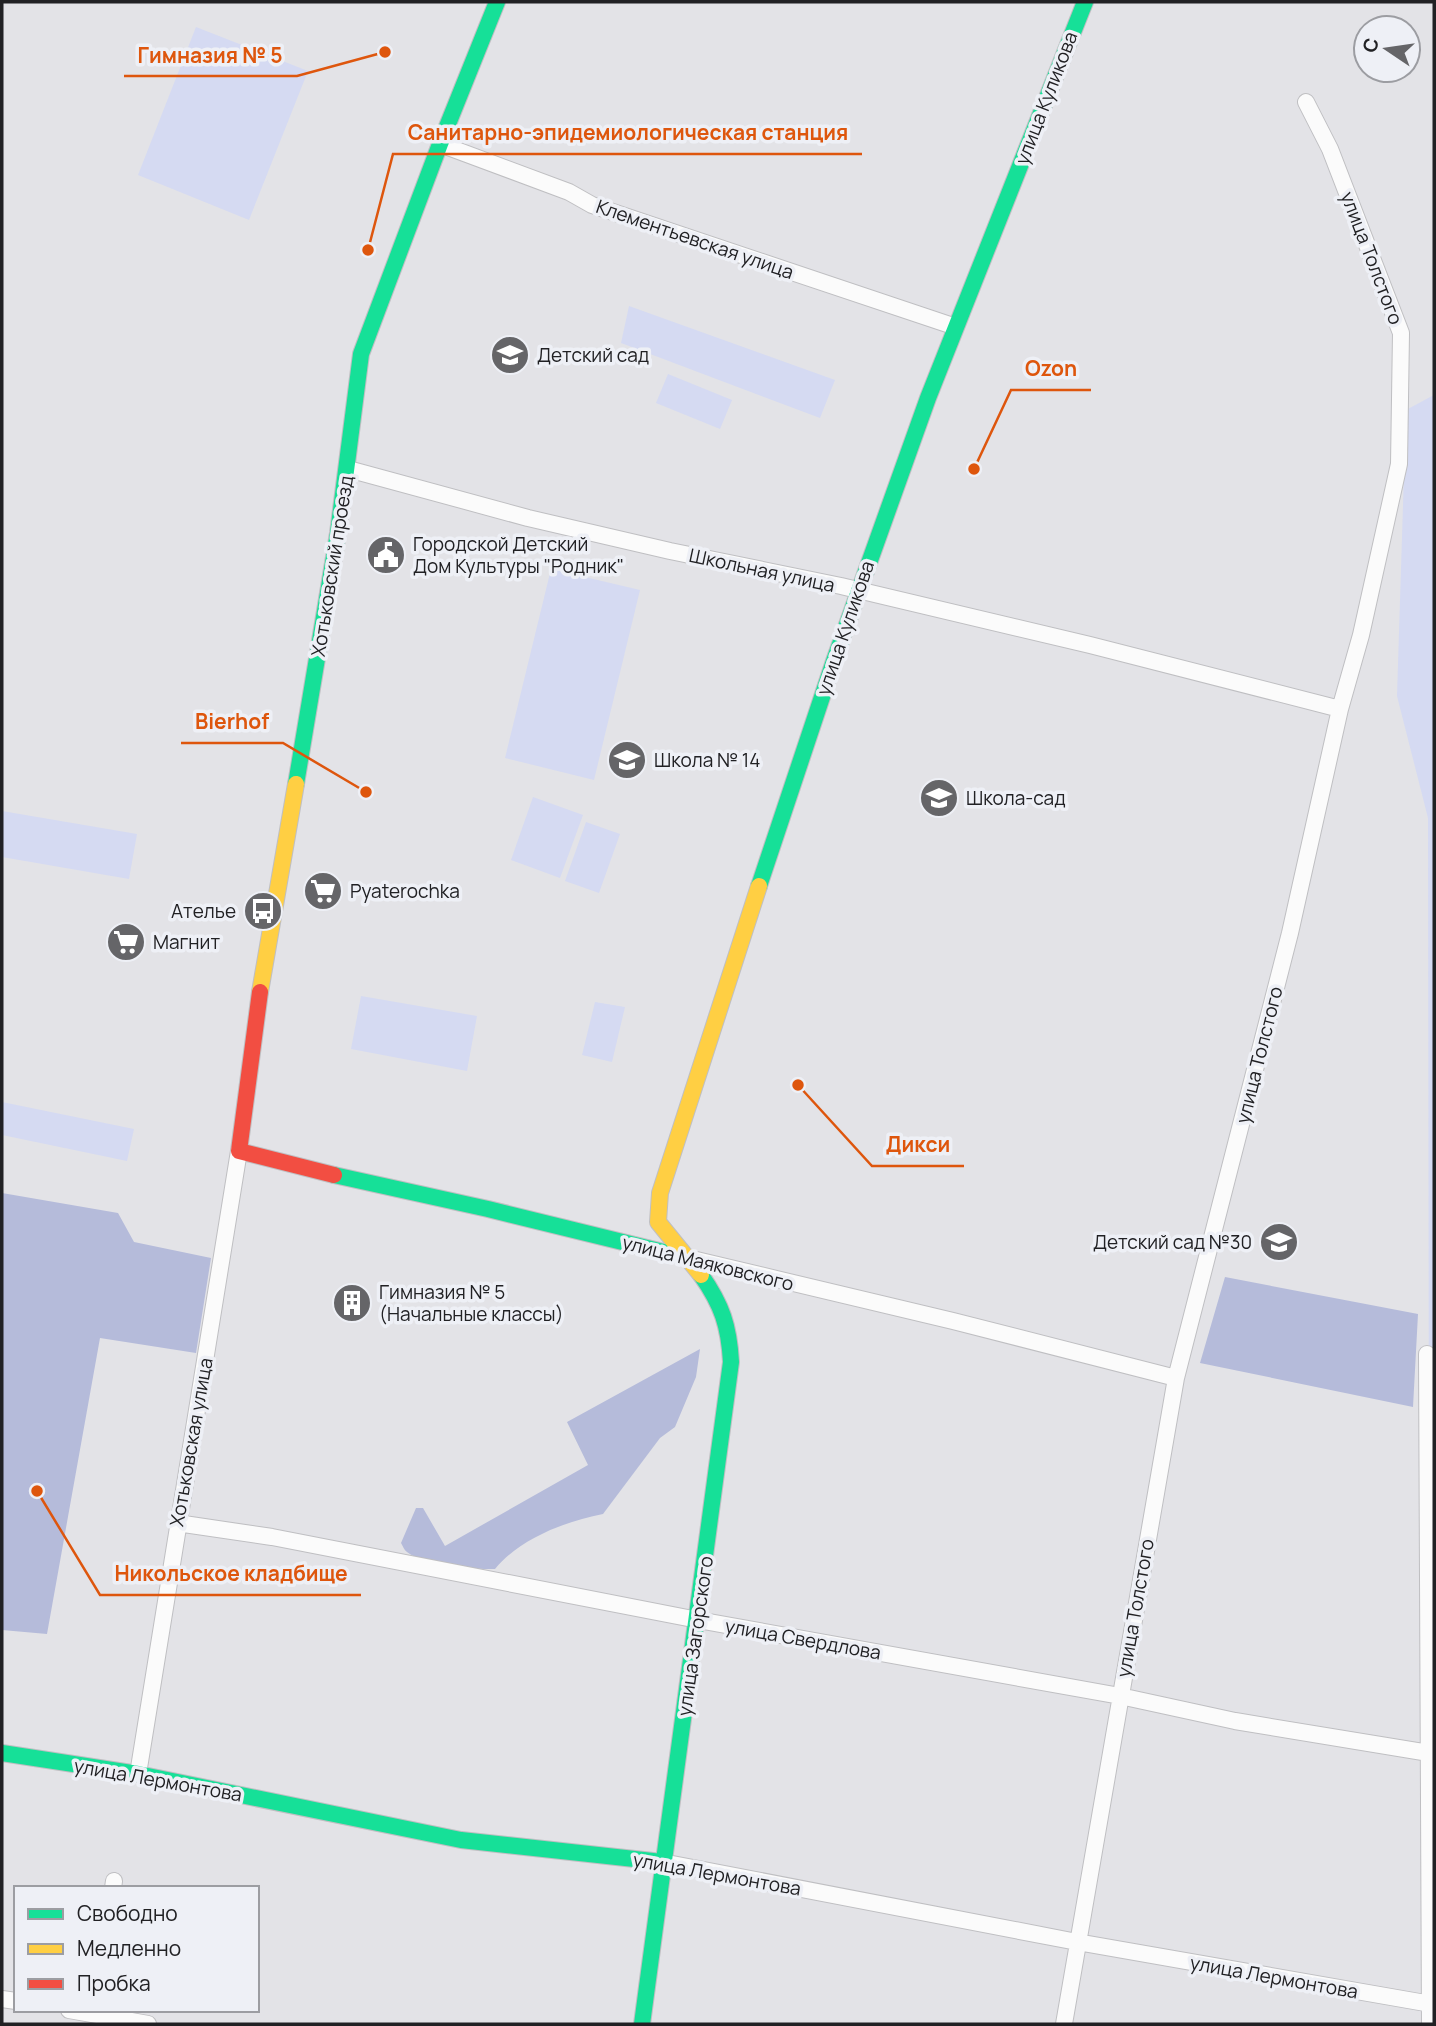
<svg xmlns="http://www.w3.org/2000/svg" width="1436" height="2026" viewBox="0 0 1436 2026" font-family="Manrope,sans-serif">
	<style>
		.green { fill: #d5daf2 }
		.forest { fill: #b5bbda }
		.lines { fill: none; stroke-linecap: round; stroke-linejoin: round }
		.street-casing { stroke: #bfbfc2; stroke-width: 18 }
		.fast-casing { stroke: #bfbfc2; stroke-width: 18 }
		.slow-casing { stroke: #bfbfc2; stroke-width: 18 }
		.jam-casing { stroke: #bfbfc2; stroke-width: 18 }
		.street { stroke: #fbfbfb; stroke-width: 16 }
		.fast { stroke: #16e098; stroke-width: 16 }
		.slow { stroke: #ffcf43; stroke-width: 16 }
		.jam { stroke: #f24e42; stroke-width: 16 }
		.labels { text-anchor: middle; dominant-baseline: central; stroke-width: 7; stroke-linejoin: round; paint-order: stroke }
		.street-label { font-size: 19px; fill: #212124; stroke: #eef0f6 }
		.poi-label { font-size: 19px; fill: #212124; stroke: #eef0f6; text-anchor: start }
		.leader { fill: none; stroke: #de560d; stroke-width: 2.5 }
		.callout-dot { fill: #de560d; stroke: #eef0f6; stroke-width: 2.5 }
		.callout-label { font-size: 21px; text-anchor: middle; font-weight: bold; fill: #de560d; stroke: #eef0f6; stroke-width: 7; stroke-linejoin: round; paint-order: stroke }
	</style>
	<rect width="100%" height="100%" fill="#e3e3e7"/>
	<!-- green -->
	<path class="green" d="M196 27 308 71 249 220 138 175Z
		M629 306 835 380 820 418 621 343Z
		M668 374 732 400 720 429 656 403Z
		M1434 395V2024L1429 1540 1428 818 1397 696 1406 410Z
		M551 569 640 590 594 780 505 758Z
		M533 797 583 815 560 878 511 860Z
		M2 811 137 834 129 879 2 857Z
		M586 822 620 834 599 893 565 881Z
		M361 996 477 1016 467 1071 351 1049Z
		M595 1002 625 1007 612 1062 582 1055Z
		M2 1102 134 1129 127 1161 2 1135Z"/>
	<!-- forest -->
	<path class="forest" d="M2 1193 118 1213 134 1242 211 1258 196 1353 100 1338 47 1634 2 1630Z
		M1225 1277 1418 1314 1413 1407 1200 1363Z
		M700 1349 696 1377 675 1427 660 1438 603 1514C566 1521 519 1539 495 1569 474 1570 424 1565 407 1552 404 1550 403 1546 401 1543L416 1508H423L445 1546 588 1465 567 1422Z"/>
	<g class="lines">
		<defs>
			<path id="street" d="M440 144 569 192 592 205 953 326
				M348 469 528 518 670 551 841 586 1090 645 1340 709
				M688 1258 953 1321 1176 1378
				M1427 1354 1430 2024
				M177 1523 272 1537 698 1620 1120 1696 1235 1721 1429 1753
				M138 1774 239 1151
				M662 1862 1077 1942 1431 2004
				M113 1888 114 1881
				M2 1999 16 2001
				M69 2010 148 2024
				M1064 2024 1176 1378 1290 933 1340 709 1361 635 1399 464 1401 333 1330 149 1306 102"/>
			<path id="fast" d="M296 784 338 533 361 354 440 144 497 2
				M759 886 834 661 928 398 1085 2
				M334 1175 488 1209 688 1258
				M2 1753 138 1774 461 1840 662 1862
				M642 2024 731 1362C729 1326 722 1305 701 1275"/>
			<path id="slow" d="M260 992 296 784
				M701 1275 658 1222 660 1193 759 886"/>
			<path id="jam" d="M260 992 239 1151 334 1175"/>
		</defs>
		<!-- street casing -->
		<use href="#street" class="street-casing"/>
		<!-- fast casing -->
		<use href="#fast" class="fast-casing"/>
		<!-- slow casing -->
		<use href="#slow" class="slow-casing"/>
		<!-- jam casing -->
		<use href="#jam" class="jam-casing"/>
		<!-- street -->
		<use href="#street" class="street"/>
		<!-- fast -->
		<use href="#fast" class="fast"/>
		<!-- slow -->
		<use href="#slow" class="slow"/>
		<!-- jam -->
		<use href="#jam" class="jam"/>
	</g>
	<!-- icons -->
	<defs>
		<symbol id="school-disc" viewBox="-11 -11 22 22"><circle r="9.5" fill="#656568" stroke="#eef0f6"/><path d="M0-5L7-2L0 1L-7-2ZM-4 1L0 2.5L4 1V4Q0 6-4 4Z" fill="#fff"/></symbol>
		<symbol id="civic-disc" viewBox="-11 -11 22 22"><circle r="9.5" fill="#656568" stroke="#eef0f6"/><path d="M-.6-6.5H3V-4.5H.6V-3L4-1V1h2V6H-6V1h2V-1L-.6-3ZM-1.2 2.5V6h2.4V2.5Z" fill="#fff"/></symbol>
		<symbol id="supermarket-disc" viewBox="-11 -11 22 22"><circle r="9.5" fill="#656568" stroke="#eef0f6"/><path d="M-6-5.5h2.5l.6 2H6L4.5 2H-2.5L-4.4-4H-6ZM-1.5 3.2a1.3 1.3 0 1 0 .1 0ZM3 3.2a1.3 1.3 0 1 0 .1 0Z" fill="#fff"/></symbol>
		<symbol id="bus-disc" viewBox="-11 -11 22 22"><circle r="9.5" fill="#656568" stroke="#eef0f6"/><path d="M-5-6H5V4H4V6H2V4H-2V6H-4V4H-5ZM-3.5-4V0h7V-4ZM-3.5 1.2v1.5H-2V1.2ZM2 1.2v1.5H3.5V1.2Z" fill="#fff"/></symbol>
		<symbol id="building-disc" viewBox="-11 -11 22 22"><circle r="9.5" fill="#656568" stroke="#eef0f6"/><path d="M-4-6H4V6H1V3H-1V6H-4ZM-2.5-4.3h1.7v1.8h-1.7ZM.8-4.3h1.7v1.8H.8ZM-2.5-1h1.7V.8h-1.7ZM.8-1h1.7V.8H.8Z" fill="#fff"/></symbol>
	</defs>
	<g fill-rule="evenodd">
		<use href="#school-disc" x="488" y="333" width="44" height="44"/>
		<use href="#civic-disc" x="364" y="533" width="44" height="44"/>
		<use href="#school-disc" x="605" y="738" width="44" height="44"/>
		<use href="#school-disc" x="917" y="776" width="44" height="44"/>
		<use href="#supermarket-disc" x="301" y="869" width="44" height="44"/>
		<use href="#bus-disc" x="241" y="889" width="44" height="44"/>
		<use href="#supermarket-disc" x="104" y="920" width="44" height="44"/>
		<use href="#school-disc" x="1257" y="1220" width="44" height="44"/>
		<use href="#building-disc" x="330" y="1281" width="44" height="44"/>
	</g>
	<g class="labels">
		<!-- street labels -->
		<g class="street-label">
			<text transform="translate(1046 98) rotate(-69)">улица Куликова</text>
			<text transform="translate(695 239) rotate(19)">Клементьевская улица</text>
			<text transform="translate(1372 258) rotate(69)">улица Толстого</text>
			<text transform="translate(332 566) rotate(-81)">Хотьковский проезд</text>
			<text transform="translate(762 570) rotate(12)">Школьная улица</text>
			<text transform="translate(845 628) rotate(-71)">улица Куликова</text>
			<text transform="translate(1259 1055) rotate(-76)">улица Толстого</text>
			<text transform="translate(708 1263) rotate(14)">улица Маяковского</text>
			<text transform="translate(191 1442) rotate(-80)">Хотьковская улица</text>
			<text transform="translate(1135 1608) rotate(-80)">улица Толстого</text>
			<text transform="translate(695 1636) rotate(-82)">улица Загорского</text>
			<text transform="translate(803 1639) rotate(10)">улица Свердлова</text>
			<text transform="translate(158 1780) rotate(10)">улица Лермонтова</text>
			<text transform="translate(717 1874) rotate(10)">улица Лермонтова</text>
			<text transform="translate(1274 1977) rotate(10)">улица Лермонтова</text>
		</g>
		<!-- poi labels -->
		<g class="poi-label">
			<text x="537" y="355">Детский сад</text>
			<text x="413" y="544">Городской Детский<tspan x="413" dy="22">Дом Культуры "Родник"</tspan></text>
			<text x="654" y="760">Школа № 14</text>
			<text x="966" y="798">Школа-сад</text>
			<text x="350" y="891">Pyaterochka</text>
			<text x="236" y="911" text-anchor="end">Ателье</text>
			<text x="153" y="942">Магнит</text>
			<text x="1252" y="1242" text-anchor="end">Детский сад №30</text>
			<text x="379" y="1292">Гимназия № 5<tspan x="379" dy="22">(Начальные классы)</tspan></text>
		</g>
	</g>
	<!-- callouts -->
	<path class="leader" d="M385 52L297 76H124M368 250L393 154H862M974 469L1011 390H1091M366 792L283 743H181M798 1085L872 1166H964M37 1491L100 1595H361"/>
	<g class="callout-dot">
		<circle cx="385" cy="52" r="7"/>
		<circle cx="368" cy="250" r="7"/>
		<circle cx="974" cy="469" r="7"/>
		<circle cx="366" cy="792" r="7"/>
		<circle cx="798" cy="1085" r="7"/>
		<circle cx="37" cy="1491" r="7"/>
	</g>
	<g class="callout-label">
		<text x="210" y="63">Гимназия № 5</text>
		<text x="628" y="140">Санитарно-эпидемиологическая станция</text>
		<text x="1051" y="376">Ozon</text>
		<text x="232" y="729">Bierhof</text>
		<text x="918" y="1152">Дикси</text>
		<text x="231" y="1581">Никольское кладбище</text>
	</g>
	<!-- border -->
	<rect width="1436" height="2026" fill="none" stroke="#212124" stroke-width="7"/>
	<!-- legend -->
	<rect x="14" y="1886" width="245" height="126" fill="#eef0f6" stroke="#9c9da2" stroke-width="2"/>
	<rect x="28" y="1909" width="35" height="10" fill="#16e098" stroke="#9c9da2" stroke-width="2"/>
	<text x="77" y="1921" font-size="21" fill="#212124">Свободно</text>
	<rect x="28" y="1944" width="35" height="10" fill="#ffcf43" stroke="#9c9da2" stroke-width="2"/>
	<text x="77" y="1956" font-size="21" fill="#212124">Медленно</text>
	<rect x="28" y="1979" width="35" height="10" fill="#f24e42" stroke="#9c9da2" stroke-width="2"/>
	<text x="77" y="1991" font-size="21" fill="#212124">Пробка</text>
	<!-- north arrow -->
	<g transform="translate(1387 49) rotate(283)"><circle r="33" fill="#eef0f6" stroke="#9c9da2" stroke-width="2"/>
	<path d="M0-5L12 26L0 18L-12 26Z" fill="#656568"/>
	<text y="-10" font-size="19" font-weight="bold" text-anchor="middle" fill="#212124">С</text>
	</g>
</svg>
